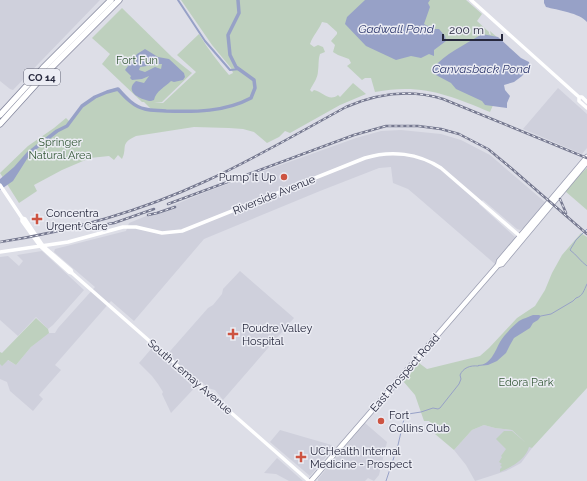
<svg xmlns="http://www.w3.org/2000/svg" width="587" height="481" viewBox="0 0 587 481" font-family="Raleway,sans-serif">
	<style>
		.built { fill: #cfd0dc }
		.green { fill: #bed0be }
		.water { fill: #97a1c7; fill-rule: evenodd }
		.lines { fill: none; stroke-linecap: round; stroke-linejoin: round }
		.stream { stroke: #97a1c7; stroke-width: 1 }
		.canal { stroke: #97a1c7; stroke-width: 2 }
		.river { stroke: #97a1c7; stroke-width: 3.5 }
		.primary-casing { stroke: #9c9fb2; stroke-width: 6 }
		.highway-casing { stroke: #84879d; stroke-width: 7 }
		.secondary { stroke: #fff; stroke-width: 3.5 }
		.primary { stroke: #fff; stroke-width: 4.5 }
		.highway { stroke: #fff; stroke-width: 5.5 }
		.rail-casing { stroke: #767990; stroke-width: 2.5 }
		.rail { stroke: #ecedf4; stroke-width: 1; stroke-dasharray: 3; stroke-linecap: butt }
		.poi-dot { fill: #cd5341; stroke: #ecedf4; stroke-width: 1.5 }
		.labels { text-anchor: middle; dominant-baseline: central; stroke-width: 3; stroke-linejoin: round; paint-order: stroke }
		.shield { fill: #ecedf4; stroke: #616374; stroke-width: 1 }
		.shield-label { font-size: 10px; font-weight: bold; fill: #26283d }
		.park-label { font-size: 11px; fill: #345837; stroke: #ecedf4 }
		.poi-label { font-size: 11px; fill: #26283d; stroke: #ecedf4; text-anchor: start }
		.street-label { font-size: 11px; fill: #26283d; stroke: #ecedf4 }
		.water-label { font-size: 12px; font-style: italic; fill: #313b70; stroke: #ecedf4 }
	</style>
	<rect width="100%" height="100%" fill="#dddee7"/>
	<!-- built -->
	<path class="built" d="M0 0H100L13 90 10 89 0 81Z
		M558 88 587 114V148L582 154 523 129Z
		M401 130 441 134 461 140 490 155 546 203 523 228 520 230 517 229 483 200 479 204 516 238 495 264 414 194 408 189 393 183 391 167 379 168 320 191 204 239 134 321 111 301 55 365 61 370 39 395 43 399 33 411 10 391 7 382 0 379V359L4 358 16 365 31 347 46 334 49 333H55L58 328 95 287 54 252 55 249 126 231 129 223 211 190 356 138 381 131Z
		M42 251 84 290 53 325 48 329 36 317 18 336 0 320V257L8 256 19 266 23 261 17 255Z
		M240 271 294 318 223 400 215 390 208 388 201 381 171 413 162 394 163 392 158 384 152 376 139 363 152 348 164 358 208 308 213 305 222 294 223 289Z
		M365 423 387 442 379 475 374 481 368 478 365 481H318V479Z
		M484 425 495 428 512 430 532 448 521 463 506 471 475 481 466 465 454 450 472 430Z
		M280 430 335 446 310 476 270 442Z
		M277 458 303 481H289L276 474 264 473Z"/>
	<!-- green -->
	<path class="green" d="M181 0H466L482 14 477 21 489 32V34L491 35 490 31 526 63 503 83 490 112C449 95 421 83 375 92L371 78H365L362 80 347 66 351 63 349 59 338 55 333 52 335 45 331 41 337 34V32L327 23 322 22C319 30 313 35 310 44L314 47 318 45 323 47 325 52 320 54C318 60 319 65 318 71 318 78 313 84 310 90L312 92 314 90C323 92 329 102 338 95L340 97 353 83 366 94 340 105 290 133 285 131 279 137 267 143 254 132 243 129 229 128 194 127 136 136C119 144 128 147 122 159L118 155 114 160 109 156 90 158 62 170 34 185 37 191 19 203 0 173 28 146 54 128 66 118 70 122C85 102 93 95 118 89 127 100 137 109 152 110L144 102H142L102 64 110 54 92 38 122 8 172 57 192 73 162 102H154L163 103 196 72 177 55 199 34C208 49 218 62 229 75L233 73 231 68 212 45Z
		M587 168V210L565 191 576 178Z
		M581 233 587 237V388L532 448 529 447C526 459 512 467 500 472V469L502 467 500 465 502 464 499 462 502 457 501 456 506 449 496 439 504 431H512L526 443 512 430 495 428 484 425 472 430 454 450 435 434 438 431 429 421H424L415 395 403 381 419 363 427 369 480 356 489 348 517 318 535 306 545 290 552 273 562 255Z
		M36 318 48 329 49 333 31 347 16 365 8 360 2 366 0 364V352L2 353Z"/>
	<!-- water -->
	<path class="water" d="M365 0H430L428 3 430 7 424 24 433 29H439L445 36 446 41 434 50V56L429 54 421 58 411 56 396 60 366 46 345 24 347 17Z
		M544 0H587V22C580 13 557 10 546 7L544 3Z
		M482 34 498 37 521 58 529 62 530 66 522 76 514 82 504 85 505 90 510 96 507 103V108L485 105 482 101 456 89 451 83 436 75 432 69C446 53 463 46 482 34Z
		M145 49 158 57 169 59 184 73 185 77 183 80 174 82 171 81C165 87 156 91 154 100L151 101C142 100 123 92 136 81L144 83 149 76 142 79 132 80 130 78 131 76 125 70 137 54ZM160 64H162L161 69 155 67 145 72 139 70 140 67Z
		M34 148 13 181 0 190V179L14 167 28 151Z
		M533 315H539L541 316 538 320 533 323 530 328 514 338 510 345 506 353 497 361 488 365 478 366V365C491 365 495 351 500 342 504 335 513 326 519 321 524 318 529 317 533 315Z"/>
	<g class="lines">
		<!-- stream -->
		<path class="stream" d="M587 229 576 240 570 250C577 255 580 261 587 266
			M541 316 551 314 573 301 576 298C583 296 584 290 587 284
			M386 481 398 445 404 419 408 414 421 412 433 408 438 409 440 408 459 384 461 379 460 375C463 368 470 365 478 366"/>
		<!-- canal -->
		<path class="canal" d="M178 0 205 41 230 70 240 69"/>
		<!-- river -->
		<path class="river" d="M30 152 57 131 67 126 82 106 95 97 107 92 118 89C125 97 134 107 145 109 152 111 159 110 166 111 195 112 225 112 251 98L255 88 254 80 236 67 230 55 228 35 239 13 238 0"/>
		<defs>
			<path id="primary" d="M498 265 502 264 587 162
				M311 481 498 265 499 261 587 157"/>
			<path id="highway" d="M0 115 43 68 111 0
				M0 124 47 72 119 0"/>
		</defs>
		<!-- primary casing -->
		<use href="#primary" class="primary-casing"/>
		<!-- highway casing -->
		<use href="#highway" class="highway-casing"/>
		<!-- secondary -->
		<path class="secondary" d="M471 0 579 97H582L587 102
			M579 97V101L587 108
			M0 185 22 218 25 219 43 246 71 270 72 273 309 481
			M22 218V221L40 246 69 272 72 273
			M0 252 68 242 123 227H136L162 233 182 231 365 158C391 150 418 153 441 168L522 238"/>
		<!-- primary -->
		<use href="#primary" class="primary"/>
		<!-- highway -->
		<use href="#highway" class="highway"/>
		<defs>
			<path id="rail" d="M560 199 566 213
				M168 204 354 135 386 126H418L441 129 459 134 488 149 511 168 587 234
				M148 215 157 213 175 207
				M91 227 114 223 154 209
				M0 242C71 231 141 211 206 181 254 159 300 132 346 107 378 93 410 89 443 99L587 158"/>
		</defs>
		<!-- rail casing -->
		<use href="#rail" class="rail-casing"/>
		<!-- rail -->
		<use href="#rail" class="rail"/>
	</g>
	<!-- markers -->
	<g class="poi-dot">
		<circle cx="284" cy="177" r="4"/>
		<path d="M35 213h4v4h4v4h-4v4h-4v-4h-4v-4h4z"/>
		<path d="M231 328h4v4h4v4h-4v4h-4v-4h-4v-4h4z"/>
		<circle cx="381" cy="421" r="4"/>
		<path d="M299 451h4v4h4v4h-4v4h-4v-4h-4v-4h4z"/>
	</g>
	<g class="labels">
		<!-- shield labels -->
		<rect class="shield" x="24" y="69" width="36" height="16" rx="3"/>
		<g class="shield-label">
			<text x="42" y="77">CO 14</text>
		</g>
		<!-- park labels -->
		<g class="park-label">
			<text x="137" y="60">Fort Fun</text>
			<text x="60" y="142">Springer<tspan x="60" dy="13">Natural Area</tspan></text>
			<text x="526" y="382">Edora Park</text>
		</g>
		<!-- poi labels -->
		<g class="poi-label">
			<text x="276" y="177" text-anchor="end">Pump It Up</text>
			<text x="46" y="213">Concentra<tspan x="46" dy="13">Urgent Care</tspan></text>
			<text x="242" y="328">Poudre Valley<tspan x="242" dy="13">Hospital</tspan></text>
			<text x="389" y="415">Fort<tspan x="389" dy="13">Collins Club</tspan></text>
			<text x="310" y="451">UCHealth Internal<tspan x="310" dy="13">Medicine - Prospect</tspan></text>
		</g>
		<!-- street labels -->
		<g class="street-label">
			<text transform="translate(274 195) rotate(-22)">Riverside Avenue</text>
			<text transform="translate(405 373) rotate(-49)">East Prospect Road</text>
			<text transform="translate(190 377) rotate(41)">South Lemay Avenue</text>
		</g>
		<!-- water labels -->
		<g class="water-label">
			<text x="396" y="29">Gadwall Pond</text>
			<text x="481" y="69">Canvasback Pond</text>
		</g>
	</g>
	<!-- scale -->
	<path d="M443 34v6h59v-6" fill="none" stroke="#26283d" stroke-width="2"/>
	<text x="449" y="34" font-size="12" fill="#26283d" stroke="#ecedf4" stroke-width="3" paint-order="stroke">200 m</text>
</svg>
